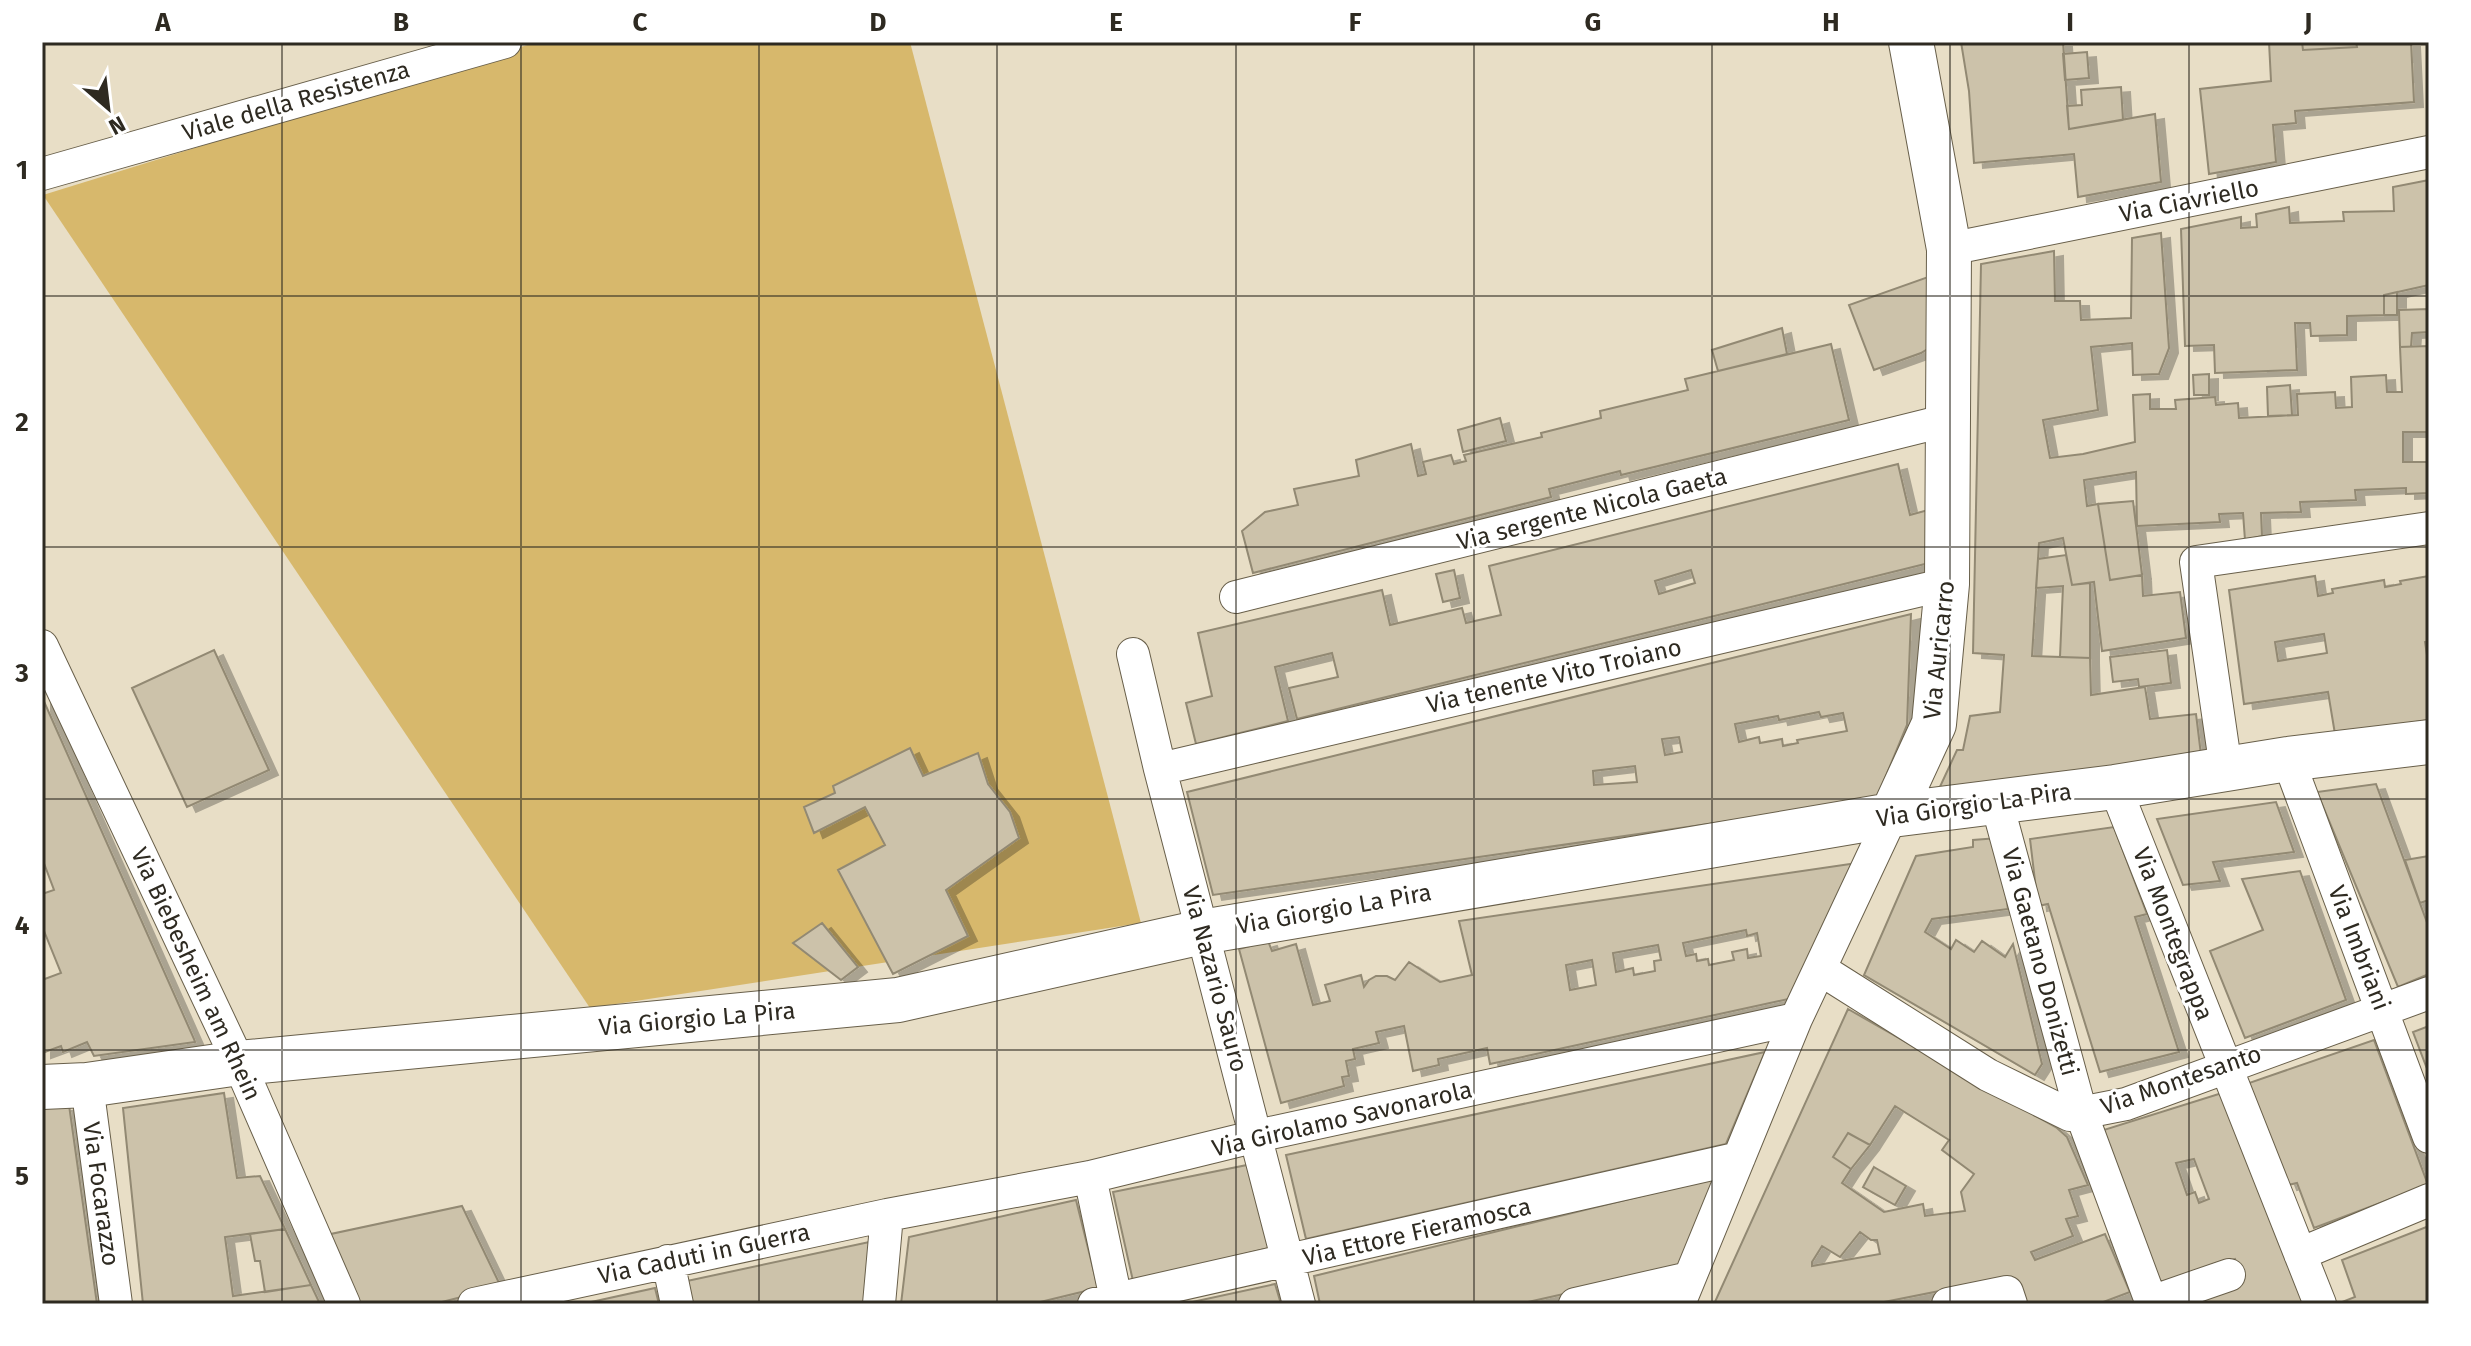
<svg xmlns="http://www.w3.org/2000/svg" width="2471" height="1346" viewBox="0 0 2471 1346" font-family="'Fira Sans',sans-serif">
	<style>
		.green { fill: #d7b86c }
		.building { fill: #ccc2aa; stroke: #928973; stroke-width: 2; fill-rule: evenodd; filter: url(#shadow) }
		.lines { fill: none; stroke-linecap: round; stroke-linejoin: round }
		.street-casing { stroke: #685f4a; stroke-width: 34 }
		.secondary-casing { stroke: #685f4a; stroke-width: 46 }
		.street { stroke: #fff; stroke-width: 32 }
		.secondary { stroke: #fff; stroke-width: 44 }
		.grid { fill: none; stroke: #2e2a21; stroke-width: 2; stroke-opacity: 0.55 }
		.labels { text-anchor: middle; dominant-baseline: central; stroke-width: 6; stroke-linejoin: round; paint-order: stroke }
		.street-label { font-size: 24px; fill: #2e2a21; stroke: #fff }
		.neatline { fill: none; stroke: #2e2a21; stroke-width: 3 }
		.grid-label { font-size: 26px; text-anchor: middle; font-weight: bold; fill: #2e2a21 }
	</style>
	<defs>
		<filter id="shadow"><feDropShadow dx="9" dy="5" stdDeviation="0" flood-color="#0004"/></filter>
	</defs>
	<rect width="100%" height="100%" fill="#e8dec6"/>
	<!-- green -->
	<path class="green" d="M537 42H910L1141 923 590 1008 43 195Z"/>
	<!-- building -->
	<path class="building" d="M1961 42H2063L2069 129 2155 114 2161 182 2078 197 2074 154 1974 163 1969 91Z
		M2269 42H2302L2303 50 2357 47 2356 42H2411L2414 102 2295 111 2296 123 2273 125 2276 162 2209 174 2200 89 2271 81Z
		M2302 42H2356L2357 47 2303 50Z
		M2087 52 2089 78 2065 80 2063 54Z
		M2121 87 2123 120 2069 129 2067 106 2082 105 2081 90Z
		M2429 180V285L2384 295V315L2347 316V335L2311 336 2310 323H2295L2297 370 2215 373 2214 345 2185 346 2181 229 2241 217V228L2257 227 2256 214 2289 207 2290 223 2344 221 2343 212 2394 211 2393 187Z
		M2161 233 2169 348 2159 374 2133 375 2132 343 2091 347 2098 410 2043 420 2050 458 2083 454 2135 442 2133 395 2150 394V409H2176L2175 400 2215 397 2216 405 2238 403 2239 418 2298 415 2297 394 2335 392 2336 408 2352 407 2351 377 2386 375 2387 392H2402L2400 347 2429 346V432H2403V462H2429V493L2406 494V488L2355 490 2356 500 2300 502 2301 512 2261 513 2262 536 2245 540 2243 513 2219 514 2220 522 2137 526 2136 472 2084 480 2087 506 2098 504 2110 580 2142 575 2143 596 2180 592 2186 638 2102 651 2094 582 2072 585 2063 538 2039 543 2032 656 2090 658 2091 695 2145 687 2150 719 2196 714 2201 755 1938 791 1957 750H1963L1970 716 2000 712 2004 655 1973 653 1981 264 2054 251 2055 301H2080L2081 320 2131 318 2132 238Z
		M1928 277 1934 345 1921 353 1874 370 1849 305Z
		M2397 292V315H2384V295Z
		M2429 309V332L2412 333 2411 347H2400L2399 310Z
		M1782 328 1787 354 1718 371 1712 350Z
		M1831 344 1849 420 1621 475 1620 471 1549 489 1551 497 1253 573 1242 531 1265 512 1298 505 1294 489 1359 476 1356 460 1411 444 1418 476 1426 474 1423 462 1451 455 1454 464 1466 461 1464 455 1542 437 1541 433 1601 418 1600 411 1688 390 1685 379Z
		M2209 374V395H2194L2193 375Z
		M2290 385 2292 415 2268 416 2267 387Z
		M1500 418 1506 441 1463 452 1458 430Z
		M1898 464 1910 515 1928 510 1929 563 1297 719 1289 688 1338 677 1332 653 1275 667 1288 721 1196 744 1186 703 1212 696 1198 633 1382 590 1390 625 1462 608 1466 623 1501 615 1489 566ZM1691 570 1695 583 1659 594 1655 581Z
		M2133 501 2142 575 2110 580 2098 504Z
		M2066 555 2072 585 2090 583V658L2060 657 2063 586 2036 588 2038 559Z
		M1454 570 1460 598 1443 602 1436 574Z
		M2315 576 2318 596 2333 593 2332 589 2384 580 2385 587 2401 584 2400 581 2429 576V641L2425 642 2429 668V720L2335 734 2328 692 2244 704 2229 590ZM2324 634 2327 653 2278 661 2275 642Z
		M1911 614 1907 725 1876 800 1213 895 1187 792ZM1819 712 1821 717 1843 713 1847 731 1797 740 1798 743 1783 746 1782 739 1760 743 1759 737 1739 742 1735 724 1778 716 1779 720ZM1679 737 1682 752 1665 755 1662 739ZM1635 766 1637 782 1594 785 1593 771Z
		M214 650 269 770 187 807 132 688Z
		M2167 650 2171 683 2139 687 2138 679 2113 682 2110 657Z
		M42 697 194 1039 195 1042 94 1056 87 1042 63 1052 61 1046 42 1053V980L61 973 42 926V894L54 890 42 858Z
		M910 748 923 776 978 753 988 784 1010 812 1019 838 946 890 968 936 893 974 838 870 885 845 865 807 814 833 804 807 835 793 833 786Z
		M2376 784 2429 928V974L2398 987 2317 792Z
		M2276 802 2294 852 2213 862 2220 881 2183 885 2157 819Z
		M2114 827 2147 914 2135 917 2179 1052 2100 1072 2048 904 2038 906 2030 839Z
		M1998 838 2008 909 1932 919 1925 932 1951 949 1956 940 1974 952 1982 941 2005 957 2013 944 2042 1064 2035 1075 1864 975 1916 856 1973 847V840Z
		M2429 856V900L2420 903 2405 860Z
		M1857 863 1802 996 1490 1064 1487 1048 1438 1059 1439 1065 1413 1071 1404 1026 1376 1032 1379 1043 1353 1049 1355 1059 1346 1061 1349 1076 1342 1077 1344 1086 1281 1103 1239 949 1268 941 1272 951 1296 944 1313 1005 1330 1001 1325 985 1361 975 1364 987 1369 980 1376 976H1387L1395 980 1409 962 1440 982 1472 975 1459 921ZM1746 930 1747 936 1757 933 1761 956 1748 958 1747 949 1732 952 1734 960 1709 965 1708 959 1697 961 1696 954 1686 956 1683 943ZM1658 945 1661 960 1654 961 1655 971 1634 975 1633 968 1616 972 1613 953ZM1592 960 1596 985 1570 990 1566 965Z
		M2300 871 2346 1000 2245 1038 2210 951 2263 930 2242 879Z
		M822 923 858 967 841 980 793 943Z
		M1848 1009 2057 1128 2067 1137 2088 1185 2069 1190 2078 1216 2066 1219 2073 1236 2031 1252 2035 1260 2105 1234 2130 1292 2098 1304H2018L2010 1277 1874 1304H1714ZM1895 1106 1949 1140 1942 1150 1974 1174 1961 1192 1965 1211 1925 1216 1923 1204 1884 1212 1842 1183 1851 1169 1833 1157 1848 1133 1870 1145ZM1860 1232 1871 1240H1877L1880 1254 1812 1266V1262L1822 1246 1840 1257Z
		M2429 1026V1074L2413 1032Z
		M2374 1040 2428 1185 2314 1228 2297 1183 2288 1185 2249 1083Z
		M1765 1052 1726 1144 1306 1239 1286 1155Z
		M224 1093 237 1178 260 1176 285 1229 225 1237 233 1296 311 1285 320 1304H143L123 1108Z
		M2222 1093 2305 1304H2171L2241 1278 2235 1259 2161 1287 2094 1133ZM2194 1159 2209 1199 2199 1203 2195 1192 2187 1195 2176 1163Z
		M69 1105 97 1304H42V1109Z
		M1848 1133 1870 1145 1851 1169 1833 1157Z
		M1252 1164 1269 1248 1133 1281 1113 1192Z
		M1874 1167 1906 1186 1895 1205 1863 1187Z
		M1719 1177 1680 1268 1519 1304H1320L1314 1276Z
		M1076 1200 1098 1288 1032 1304H901L909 1237Z
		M462 1206 501 1287 434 1304H360L328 1240 331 1234Z
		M2429 1226V1304H2343L2342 1302 2355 1297 2342 1260Z
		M285 1229 311 1285 265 1292 260 1261H255L250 1234Z
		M874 1241 869 1304H693L687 1281Z
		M1275 1284 1281 1304H1183Z
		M655 1288 659 1304H582Z"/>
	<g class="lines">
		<defs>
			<path id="street" d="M42 174 505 42
				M1949 249 2429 152
				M1236 597 1948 420
				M42 646 239 1063 344 1304
				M1133 654 1160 769 1299 1304
				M2288 759 2429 1137
				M1160 769 1947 584
				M2226 769 2196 562 2429 528
				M2115 787 2320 1304
				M1996 800 2081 1113 2152 1304
				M1820 969 1988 1075 2070 1115 2126 1104 2429 993
				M87 1085 116 1304
				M1090 1177 1117 1304
				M2300 1254 2429 1200
				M668 1261 677 1304
				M2151 1302 2229 1275
				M474 1304 887 1215 1090 1177 1257 1136 1796 1019
				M879 1304 887 1215
				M1094 1304 1739 1158
				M1575 1304 1689 1278
				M1679 1304 1796 1019 1892 815
				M1948 1304 2007 1292 2011 1304"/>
			<path id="secondary" d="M1892 815 1934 724 1947 584 1949 249 1911 42
				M42 1087 87 1085 239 1063 898 1000 1202 932 1892 815 2115 787 2288 759 2429 742"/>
		</defs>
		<!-- street casing -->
		<use href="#street" class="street-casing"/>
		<!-- secondary casing -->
		<use href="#secondary" class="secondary-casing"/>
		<!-- street -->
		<use href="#street" class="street"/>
		<!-- secondary -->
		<use href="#secondary" class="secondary"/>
	</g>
	<!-- grid -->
	<path class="grid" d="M282 42V1304M521 42V1304M759 42V1304M997 42V1304M1236 42V1304M1474 42V1304M1712 42V1304M1950 42V1304M2189 42V1304M42 296H2429M42 547H2429M42 799H2429M42 1050H2429"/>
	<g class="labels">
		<!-- street labels -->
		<g class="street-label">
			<text transform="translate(296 101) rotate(-16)">Viale della Resistenza</text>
			<text transform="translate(2189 201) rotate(-11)">Via Ciavriello</text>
			<text transform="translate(1592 509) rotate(-14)">Via sergente Nicola Gaeta</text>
			<text transform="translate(1939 650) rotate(-84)">Via Auricarro</text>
			<text transform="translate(1554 676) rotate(-13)">Via tenente Vito Troiano</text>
			<text transform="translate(1974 805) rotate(-8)">Via Giorgio La Pira</text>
			<text transform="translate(1334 909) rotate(-10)">Via Giorgio La Pira</text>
			<text transform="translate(2173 934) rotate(69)">Via Montegrappa</text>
			<text transform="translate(2359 948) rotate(69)">Via Imbriani</text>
			<text transform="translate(2040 962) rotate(75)">Via Gaetano Donizetti</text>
			<text transform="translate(196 974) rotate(65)">Via Biebesheim am Rhein</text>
			<text transform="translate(1215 979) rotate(75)">Via Nazario Sauro</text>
			<text transform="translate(697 1019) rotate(-5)">Via Giorgio La Pira</text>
			<text transform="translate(2181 1080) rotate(-19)">Via Montesanto</text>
			<text transform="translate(1342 1119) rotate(-13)">Via Girolamo Savonarola</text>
			<text transform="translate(101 1194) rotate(82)">Via Focarazzo</text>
			<text transform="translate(1417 1232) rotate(-13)">Via Ettore Fieramosca</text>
			<text transform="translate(704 1254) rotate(-12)">Via Caduti in Guerra</text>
		</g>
	</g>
	<!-- border -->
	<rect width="2471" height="1346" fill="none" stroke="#ffffff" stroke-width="88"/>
	<!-- north arrow -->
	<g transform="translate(108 108) rotate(152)" stroke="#ffffff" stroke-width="6" paint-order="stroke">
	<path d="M0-6L14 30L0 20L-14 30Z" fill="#2e2a21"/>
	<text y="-12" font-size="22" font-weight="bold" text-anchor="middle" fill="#2e2a21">N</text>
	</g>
	<rect x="44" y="44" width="2383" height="1258" class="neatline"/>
	<g class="grid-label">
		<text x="163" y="31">A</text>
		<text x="401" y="31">B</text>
		<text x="640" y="31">C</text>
		<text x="878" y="31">D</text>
		<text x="1116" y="31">E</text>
		<text x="1355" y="31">F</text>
		<text x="1593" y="31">G</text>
		<text x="1831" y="31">H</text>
		<text x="2070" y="31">I</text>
		<text x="2308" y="31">J</text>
		<text x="22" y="179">1</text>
		<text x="22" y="431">2</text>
		<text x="22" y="682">3</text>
		<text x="22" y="934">4</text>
		<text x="22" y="1185">5</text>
	</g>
</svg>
